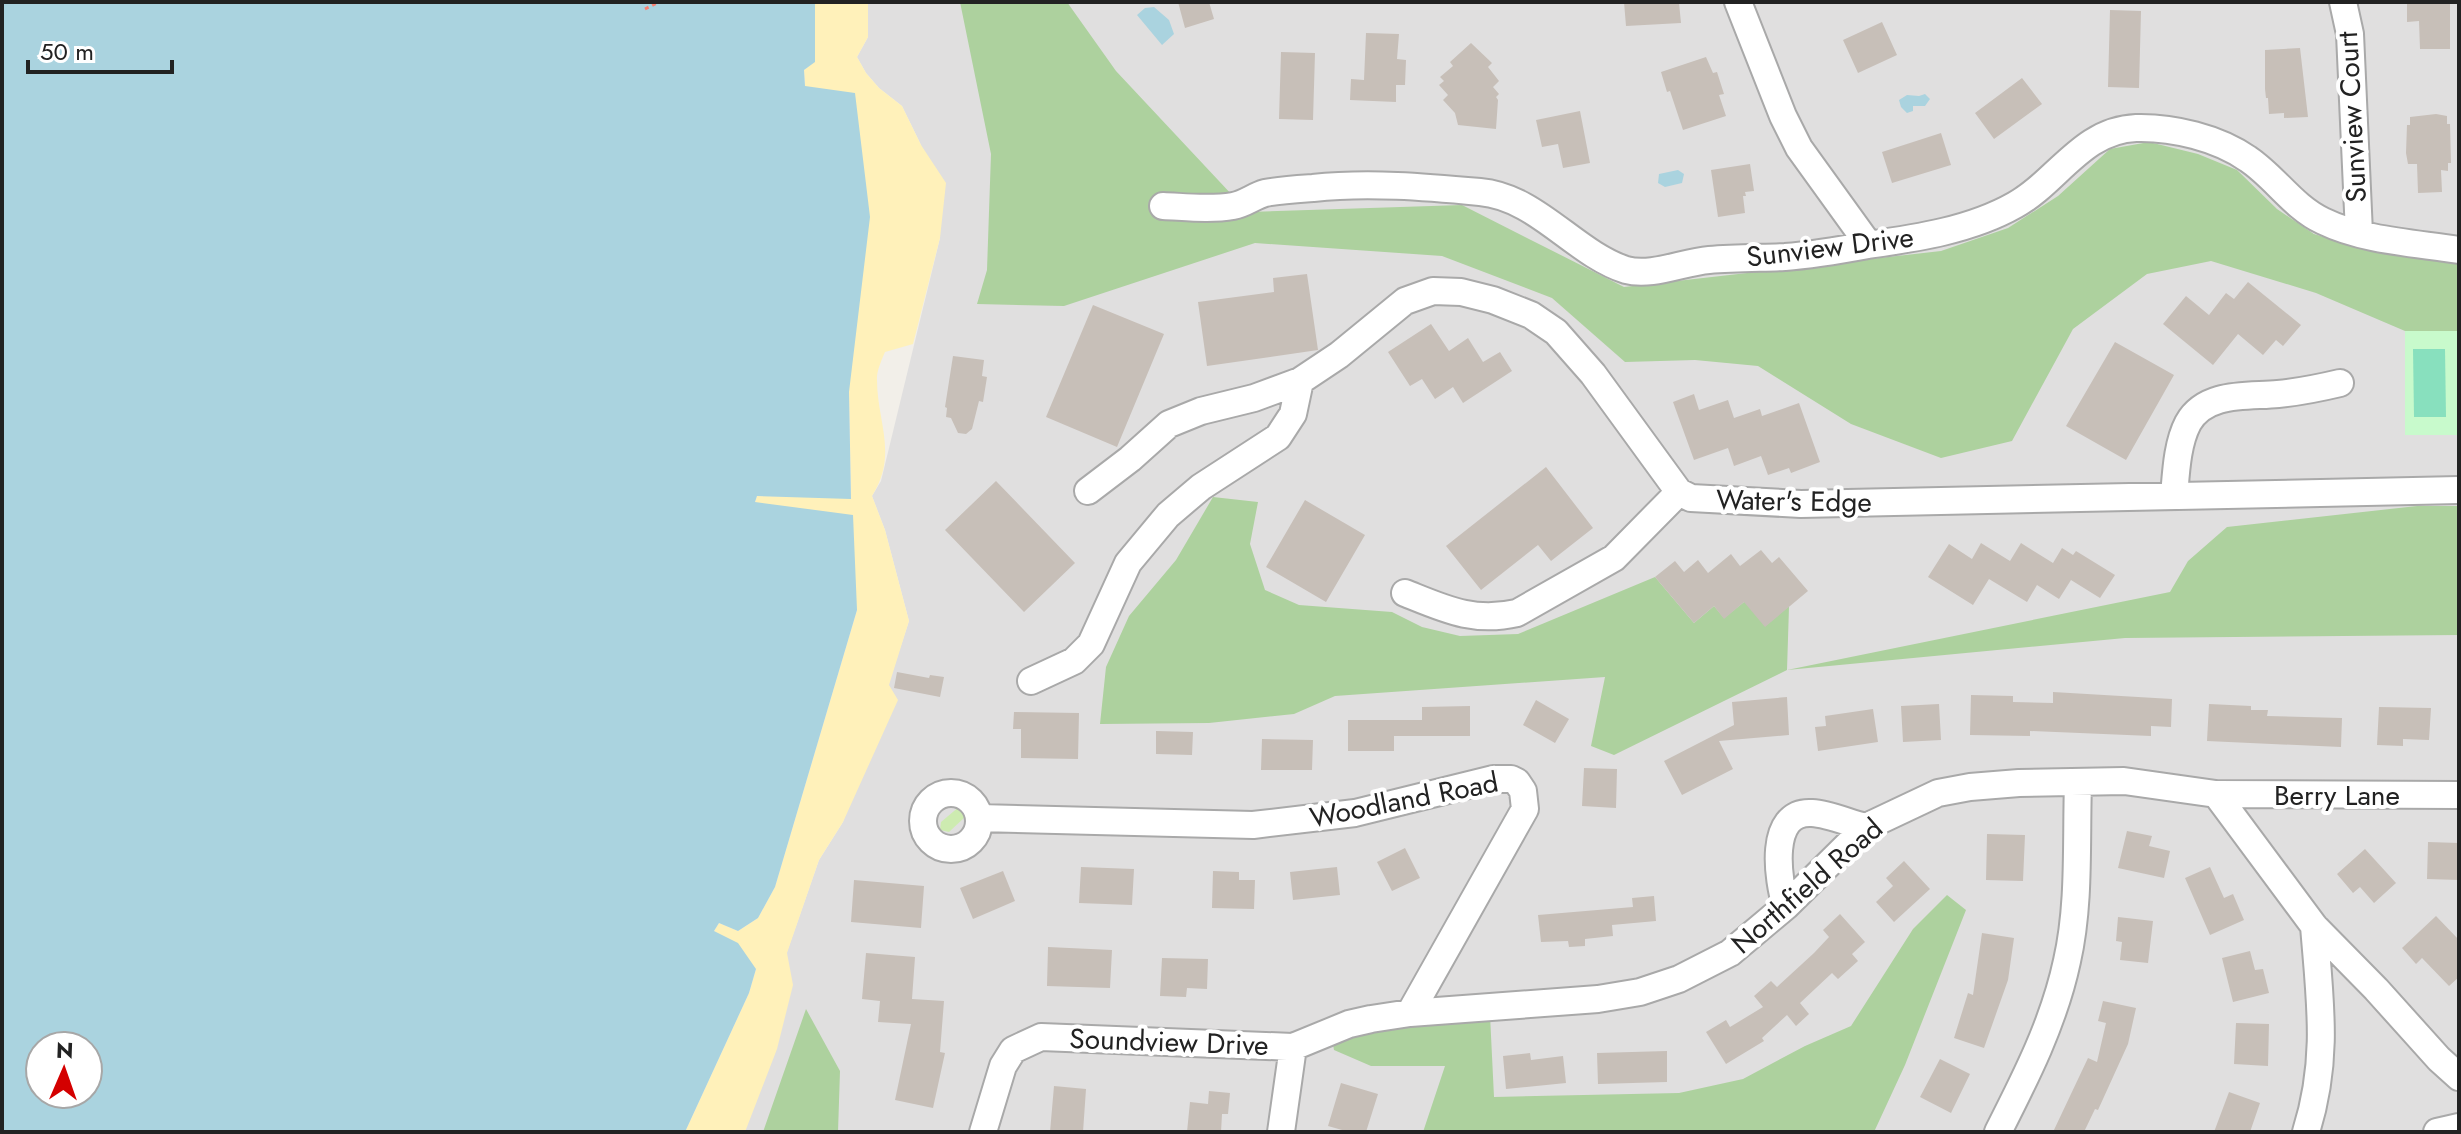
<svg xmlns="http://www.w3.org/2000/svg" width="2461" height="1134" viewBox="0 0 2461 1134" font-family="Jost,sans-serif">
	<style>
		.residential { fill: #e0dfdf }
		.grass { fill: #cdebb0 }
		.forest { fill: #add19e }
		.sand { fill: #fff1ba }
		.park { fill: #c8facc }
		.pitch { fill: #88e0be }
		.water { fill: #aad3df; fill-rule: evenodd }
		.building { fill: #c7bfb8 }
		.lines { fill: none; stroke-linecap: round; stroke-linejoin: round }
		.minor-casing { stroke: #a9a9a9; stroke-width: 30 }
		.path { stroke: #fa8072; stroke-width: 3; stroke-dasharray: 4 4; stroke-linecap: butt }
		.minor { stroke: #fff; stroke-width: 26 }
		.labels { text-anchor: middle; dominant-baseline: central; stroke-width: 8; stroke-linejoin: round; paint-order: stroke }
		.street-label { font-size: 28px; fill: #222; stroke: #fff }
	</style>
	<rect width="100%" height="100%" fill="#f2efe9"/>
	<!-- residential -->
	<path class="residential" d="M868 2H2459V1132H735L774 989 819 860 843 822 909 621 885 530 872 496 881 481 940 238 921 145 902 106 879 88 866 73 857 57 868 37Z"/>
	<!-- grass -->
	<path class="grass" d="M960 806 965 810V817L949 832 940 830 941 822Z"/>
	<!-- forest -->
	<path class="forest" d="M960 2H1067L1116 71 1248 212 1462 205 1624 287 1941 251 2008 228 2058 196 2110 149 2149 142 2198 154 2237 170 2277 209 2314 234 2361 248 2459 260V331H2405L2316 293 2211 261 2147 274 2073 329 2012 441 1941 458 1851 424 1758 366 1695 360 1625 362 1552 298 1442 256 1255 243 1064 306 977 304 987 270 991 154Z
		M1213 497 1258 502 1250 544 1265 590 1299 605 1392 612 1422 627 1460 636 1518 634 1655 577 1694 623 1714 606 1724 618 1744 602 1789 607 1787 670 2170 592 2188 561 2227 527 2417 506H2459V635L2125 638 1787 670 1614 755 1591 746 1605 677 1335 696 1294 714 1209 723 1100 724 1106 667 1129 616 1176 560Z
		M1947 895 1966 910 1905 1065 1874 1132H1423L1445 1066H1371L1334 1050 1332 1039 1352 1030 1490 1015 1494 1097 1679 1093 1743 1079 1805 1046 1851 1026 1913 929Z
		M806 1009 840 1071 838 1132H763Z"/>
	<!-- sand -->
	<path class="sand" d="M815 2H868V37L857 57 866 73 879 88 902 106 921 145 946 183 940 238 913 344 885 352C882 359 878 368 877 376 876 421 899 453 872 496L885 530 909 621 889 685 898 700 843 822 819 860 787 953 793 985 777 1049 745 1132H685L749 993 756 969 714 931 719 923 738 931 758 918 775 887 857 610 755 502 757 496 851 498 849 392 805 87 804 70 815 61Z"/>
	<!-- park -->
	<path class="park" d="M2405 331H2459V435H2405Z"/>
	<!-- pitch -->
	<path class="pitch" d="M2413 349H2445L2446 417H2414Z"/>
	<!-- water -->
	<path class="water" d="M2 2H815V62L804 70 805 86 855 93 870 217 849 392 851 499 757 496 755 502 853 515 857 610 775 887 758 918 738 931 719 923 714 931 738 943 756 969 749 993 685 1132H2ZM40 1046H88V1094H40Z
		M1154 7 1169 20 1174 34 1162 45 1137 15 1145 8Z
		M1925 94 1930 99 1925 106H1913V111L1907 113 1901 107 1899 100 1907 95 1919 96Z
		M1678 170 1684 174 1682 183 1665 187 1658 183 1659 174Z"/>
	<!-- building -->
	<path class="building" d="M1178 2H1209L1214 19 1185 28Z
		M1624 2 1679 3 1681 23 1626 26Z
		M2407 2H2450V49H2420L2419 21 2407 22Z
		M2110 10 2141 11 2139 88 2108 87Z
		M1882 22 1897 55 1858 73 1843 40Z
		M1366 33 1399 34 1397 59 1406 60 1405 85H1396V102L1350 100 1351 79 1364 80Z
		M1471 43 1492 63 1488 67 1499 81 1493 87 1499 94 1496 97 1498 100 1496 129 1458 125 1455 113 1443 100 1448 95 1439 85 1444 81 1440 77 1453 66 1450 62Z
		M2300 48 2308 117 2284 118V113L2269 114 2268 98H2266L2265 89V50Z
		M1281 52 1315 53 1313 120 1279 119Z
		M1706 57 1713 73 1717 72 1724 94 1719 95 1726 116 1683 130 1670 91 1667 92 1661 72Z
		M2022 78 2042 104 1994 139 1975 113Z
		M1580 111 1590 163 1563 168 1558 144 1542 147 1536 120Z
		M2436 114 2447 116V124H2450L2451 163H2448V171L2441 170 2442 192 2418 193 2417 164H2408L2406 153 2407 125H2410V117Z
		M1941 133 1951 165 1892 183 1882 152Z
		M1750 164 1754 191 1745 192 1746 196H1743L1745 213 1718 217 1711 170Z
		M1307 274 1318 350 1207 366 1198 302 1274 292 1273 278Z
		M2248 282 2301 325 2283 346 2276 340 2263 355 2238 334 2213 365 2163 324 2186 296 2209 315 2226 293 2234 299Z
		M1093 305 1164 334 1117 447 1046 417Z
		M1431 324 1449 351 1468 338 1483 362 1500 352 1512 371 1463 403 1453 387 1435 399 1422 379 1410 386 1388 352Z
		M2115 342 2174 375 2126 460 2066 426Z
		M953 356 984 360 982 376 987 377 983 402 979 401 972 429 966 434 958 433 951 418 946 417 947 408 945 407Z
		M1694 394 1699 410 1728 400 1734 418 1760 409 1762 416 1799 403 1820 462 1791 473 1789 468 1768 475 1761 456 1734 466 1728 448 1694 460 1673 402Z
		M1546 467 1593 528 1551 561 1538 545 1481 590 1446 546Z
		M996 481 1075 563 1024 612 945 530Z
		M1305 500 1365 535 1326 602 1266 567Z
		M1981 543 2010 561 2021 543 2053 563 2062 548 2073 555 2076 551 2115 575 2100 598 2071 580 2059 599 2037 585 2027 602 1989 579 1973 605 1928 577 1949 544 1972 559Z
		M1761 550 1772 563 1779 557 1808 591 1765 627 1744 602 1724 619 1714 606 1694 623 1655 577 1675 561 1684 572 1698 560 1708 573 1731 554 1740 566Z
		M897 672 929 678 930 675 944 677 940 697 894 688Z
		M2053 692 2172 699 2171 727 2151 726V736L2030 731V736L1970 735 1971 695 2013 696V702L2053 703Z
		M1787 697 1789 735 1719 741 1733 769 1682 795 1664 761 1734 725 1732 702Z
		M1536 700 1569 719 1555 743 1523 725Z
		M1939 704 1941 740 1903 742 1901 706Z
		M2209 704 2251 706V710H2268L2267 716 2342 718 2341 747 2207 741Z
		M1470 706V736H1394V751H1348V720H1422V707Z
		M2379 707 2431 708 2429 740 2403 739V746L2377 745Z
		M1873 709 1878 742 1818 751 1815 727 1826 726 1825 716Z
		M1014 712 1079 713 1078 759 1021 758V729H1013Z
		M1156 731 1193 732 1192 755 1156 754Z
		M1262 739 1313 740 1312 770H1261Z
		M1584 768 1617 769 1616 808 1582 806Z
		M2127 831 2152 836 2149 846 2170 851 2164 878 2118 868Z
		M1987 834 2025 835 2023 881 1986 880Z
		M2428 842 2459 843V880L2427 879Z
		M1405 848 1420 878 1392 891 1377 862Z
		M2365 849 2396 883 2374 903 2360 887 2353 893 2337 874Z
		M1904 861 1930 889 1894 922 1876 902 1893 886 1886 878Z
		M1081 867 1134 869 1132 905 1079 903Z
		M1337 867 1340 895 1293 900 1290 872Z
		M2210 867 2224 898 2233 894 2244 920 2210 935 2185 878Z
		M1003 871 1015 901 973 919 960 888Z
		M1213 871 1239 872V880H1255L1254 909 1212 908Z
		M854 880 924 886 921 928 851 922Z
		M1654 896 1656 921 1612 925 1613 936 1585 939V946L1569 947 1568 941 1541 942 1538 915 1633 907 1632 898Z
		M1840 914 1865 942 1852 954 1858 961 1838 979 1832 973 1800 1003 1809 1014 1796 1026 1787 1015 1762 1038 1764 1041 1726 1064 1706 1032 1726 1020 1730 1027 1763 1007 1754 996 1771 981 1777 987 1814 953 1829 937 1823 930Z
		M2436 916 2459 940V977L2449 986 2422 958 2416 964 2402 948Z
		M2118 917 2153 921 2148 963 2120 960 2122 942 2116 941Z
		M1982 933 2014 938 2008 980 1984 1048 1954 1038 1968 993 1973 995Z
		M1048 947 1112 950 1110 988 1047 986Z
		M2250 951 2255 970 2263 969 2269 993 2233 1002 2222 958Z
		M866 953 915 957 912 999 944 1001 940 1052 945 1053 933 1108 895 1100 911 1024 878 1022 880 1001 862 999Z
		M1162 958 1208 959 1207 989 1187 988 1186 997 1160 996Z
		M2103 1001 2136 1008 2128 1044 2098 1110 2095 1109 2084 1132H2053L2088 1058 2097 1062 2106 1023 2098 1021Z
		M2236 1023 2269 1024 2268 1066 2234 1064Z
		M1667 1051V1082L1598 1084 1597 1053Z
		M1530 1053 1531 1060 1563 1056 1566 1083 1506 1089 1503 1056Z
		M1940 1059 1970 1074 1951 1113 1920 1097Z
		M1341 1083 1378 1094 1366 1132H1349L1328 1126Z
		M1054 1086 1086 1089 1083 1132H1050Z
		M1209 1091 1230 1093 1228 1114H1222L1221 1132H1187L1190 1102 1208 1104Z
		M2229 1092 2260 1103 2250 1132H2214Z"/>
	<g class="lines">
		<defs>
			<path id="minor" d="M1738 2 1783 116 1799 148 1869 245
				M2343 2 2350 34 2359 233
				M1163 206C1186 207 1210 210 1233 206 1245 204 1254 196 1265 193 1280 190 1298 189 1313 188 1368 182 1426 187 1480 192 1537 197 1574 253 1626 270 1652 277 1683 262 1709 260 1734 258 1760 258 1785 257 1813 255 1841 250 1868 245 1917 238 1971 230 2015 205 2057 182 2082 130 2136 128 2173 127 2218 138 2248 159 2275 177 2293 207 2323 221 2364 241 2415 243 2459 250
				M1088 491 1130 459 1169 424 1201 411 1254 398 1300 381 1339 355 1405 301 1433 291 1461 292 1493 300 1531 315 1556 332 1593 374 1679 492 1691 498 1801 504 2459 490
				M2174 496C2176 473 2177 444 2188 423 2206 391 2249 397 2278 394 2299 392 2319 388 2340 383
				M1405 593C1445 609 1473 623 1517 613L1614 558 1679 492
				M1031 681 1074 661 1091 644 1128 563 1168 515 1201 487 1278 437 1293 414 1300 381
				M923 821a28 28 0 1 1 56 0a28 28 0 1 1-56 0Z
				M2216 794 2459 795
				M979 818 1253 825 1355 813 1493 779H1511L1517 782 1523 791 1525 809 1410 1013
				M1786 906C1778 881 1767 810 1812 813 1829 814 1849 823 1866 827
				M983 1132 1003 1066 1013 1050 1041 1037 1293 1047 1349 1024 1371 1019 1410 1013 1598 999 1640 992 1679 979 1730 953 1786 906 1866 827 1938 793 1970 787 2019 783 2124 781 2216 794 2314 926 2376 989 2439 1059 2459 1077
				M1281 1132 1293 1047
				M1998 1132C2026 1077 2054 1022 2067 961 2080 904 2076 842 2078 783
				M2306 1132C2329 1059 2320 1001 2314 926
				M2437 1132 2459 1127"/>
		</defs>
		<!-- minor casing -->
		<use href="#minor" class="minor-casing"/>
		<!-- path -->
		<path class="path" d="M645 9 659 2"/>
		<!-- minor -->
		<use href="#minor" class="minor"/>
	</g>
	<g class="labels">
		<!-- street labels -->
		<g class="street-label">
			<text transform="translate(2352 117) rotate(-93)">Sunview Court</text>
			<text transform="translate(1830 247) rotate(-7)">Sunview Drive</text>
			<text transform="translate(1794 501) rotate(1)">Water's Edge</text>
			<text x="2337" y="795">Berry Lane</text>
			<text transform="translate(1404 800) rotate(-11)">Woodland Road</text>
			<text transform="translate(1807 886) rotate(-41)">Northfield Road</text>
			<text transform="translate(1169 1042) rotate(2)">Soundview Drive</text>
		</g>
	</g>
	<!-- border -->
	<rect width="2461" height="1134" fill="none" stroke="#222222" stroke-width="8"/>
	<!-- north arrow -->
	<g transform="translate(64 1070) rotate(2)"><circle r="38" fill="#ffffff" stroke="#a7a7a7" stroke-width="2"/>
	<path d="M0-6L14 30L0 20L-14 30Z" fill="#d40000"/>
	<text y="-12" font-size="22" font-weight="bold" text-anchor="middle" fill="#222222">N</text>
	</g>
	<!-- scale -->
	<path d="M28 60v12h144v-12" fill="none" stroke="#222222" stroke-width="4"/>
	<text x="40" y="60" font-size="24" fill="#222222" stroke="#ffffff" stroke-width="6" paint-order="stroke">50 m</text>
</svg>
